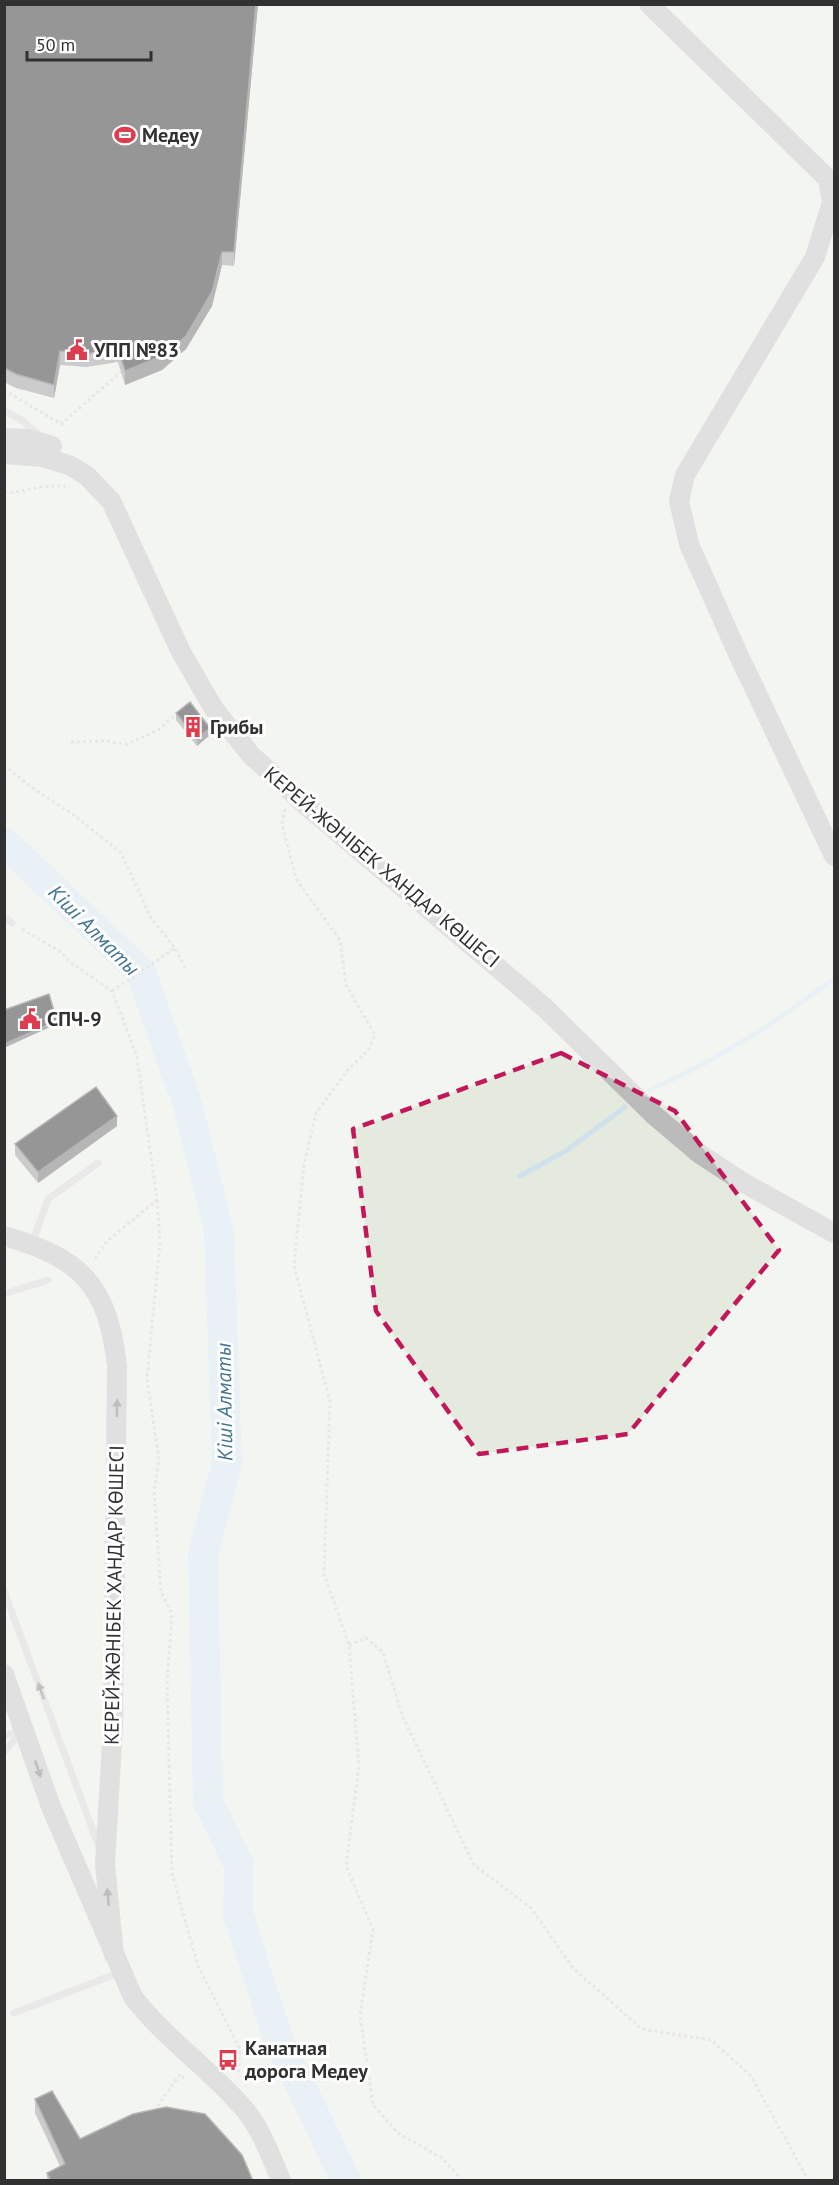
<svg xmlns="http://www.w3.org/2000/svg" width="839" height="2185" viewBox="0 0 839 2185" font-family="'PT Sans',sans-serif">
	<style>
		.green { fill: #e5eade }
		.lines { fill: none; stroke-linecap: round; stroke-linejoin: round }
		.stream { stroke: #cee1ec; stroke-width: 5 }
		.river { stroke: #cee1ec; stroke-width: 30 }
		.path { stroke: #cbcbcb; stroke-width: 3; stroke-dasharray: 3 3; stroke-linecap: butt }
		.lane { stroke: #cecece; stroke-width: 7 }
		.secondary { stroke: #bbb; stroke-width: 20 }
		.wall { fill: #8c8c8c }
		.shaded-wall { fill: #5d5d5d }
		.building { fill: #181818; stroke: #5d5d5d; stroke-width: 1.5 }
		.oneway { fill: #6f6f6f }
		.oneway2 { fill: #787878 }
		.marked { fill: none; stroke: #c2185b; stroke-width: 4.5; stroke-dasharray: 12 8; stroke-linejoin: round }
		.labels { text-anchor: middle; dominant-baseline: central; stroke-width: 6; stroke-linejoin: round; paint-order: stroke }
		.poi-label { font-size: 20px; font-weight: bold; fill: #313131; stroke: #fff; text-anchor: start }
		.street-label { font-size: 20px; fill: #313131; stroke: #fff }
		.water-label { font-size: 21px; font-style: italic; fill: #427691; stroke: #fff }
	</style>
	<rect width="100%" height="100%" fill="#fff"/>
	<!-- green -->
	<path class="green" d="M5 5H834V2180H5Z"/>
	<g class="lines">
		<!-- stream -->
		<path class="stream" d="M650 1090 698 1067 762 1030 834 979
			M520 1176 567 1150 625 1107"/>
		<!-- river -->
		<path class="river" d="M4 842 141 972 188 1106 219 1232 227 1463 203 1554 208 1801 239 1865 238 1914 279 2041 346 2180"/>
		<!-- path -->
		<path class="path" d="M4 390 61 424 121 372
			M4 493C28 492 47 482 70 487
			M71 742 104 741 127 744 158 730 178 713
			M4 765 31 787 74 815 121 853 151 918 175 948 186 970
			M285 809 282 824 296 879 340 940 346 985 375 1035 369 1049 347 1071 316 1113 304 1164 294 1266 330 1401 324 1574 349 1645 359 1766 346 1866 373 1930 360 2015 373 2105 398 2133 442 2158 462 2180
			M22 929 61 952 70 962 112 991 137 1057 157 1200 107 1241 93 1262
			M112 991 175 948
			M157 1200 160 1242 147 1379 159 1459 154 1492 161 1592 172 1614 167 1683 172 1874 198 1966 240 2049 238 2076
			M349 1645 366 1638 383 1652 402 1715 474 1865 531 1908 573 1968 642 2029 711 2040 751 2076 808 2180
			M154 2111 180 2074 185 2079"/>
		<!-- lane -->
		<path class="lane" d="M4 411 20 419 42 437
			M4 917 12 923
			M32 1244 48 1199 98 1163
			M4 1294 48 1280
			M4 1591 99 1847
			M4 1736 21 1730
			M4 1752 22 1731
			M14 2013 121 1972"/>
		<!-- secondary -->
		<path class="secondary" d="M649 4 828 179 832 202 815 257 685 475 679 501 689 544 739 656 834 856
			M4 438 27 439 52 446
			M4 454 43 457 71 466 87 476 111 501 181 652 214 709 251 755 307 806 544 1007 654 1115 700 1154 744 1183 834 1233
			M4 1236C81 1258 108 1285 117 1366L113 1725 105 1864 114 1955
			M4 1674 51 1807 133 1997C166 2040 212 2070 246 2111 262 2131 271 2157 281 2180"/>
	</g>
	<!-- wall -->
	<path class="wall" d="M4 4H258L234 266 222 265 212 306 186 349 162 370 125 385 118 362 86 367 60 365 54 398 16 388 4 382Z
		M176 713 210 735 197 746 176 720Z
		M117 1126 38 1183 15 1155V1144Z
		M35 2099 80 2139 253 2181H47V2173L60 2166 35 2113Z"/>
	<!-- shaded-wall -->
	<path class="shaded-wall" d="M256 4H258L234 266V252Z
		M222 252V265L212 306 186 349 162 370 125 385V371Z
		M60 351V365L54 398V385Z
		M210 728V735L197 746V739Z
		M57 1021V1024L4 1048V1044Z
		M117 1116V1126L38 1183V1172Z"/>
	<!-- building -->
	<path class="building" d="M4 4H256L234 252H222L212 292 186 336 162 356 125 371 118 348 86 354 60 351 54 385 16 374 4 368Z
		M190 702 210 728 197 739 176 713Z
		M49 994 57 1021 4 1044V1010Z
		M96 1087 117 1116 38 1172 15 1144Z
		M52 2091 80 2139 133 2114 166 2107 205 2114 242 2155 253 2181H51L47 2173 65 2164 35 2099Z"/>
	<!-- one-way arrows -->
	<defs><path id="oneway-solid" d="M-6-.8H1V-3.2L6.5 0L1 3.2V.8H-6Z" transform="scale(1.5)"/></defs>
	<g class="oneway">
		<use href="#oneway-solid" transform="translate(117 1408) rotate(-89)"/>
		<use href="#oneway-solid" transform="translate(38 1769) rotate(71)"/>
		<use href="#oneway-solid" transform="translate(108 1897) rotate(-95)"/>
	</g>
	<use class="oneway2" href="#oneway-solid" transform="translate(41 1691) rotate(-110)"/>
	<!-- marked area -->
	<path d="M0 0H839V2185H0ZM561 1053 675 1111 779 1250 628 1434 479 1454 376 1311 353 1129Z" fill="#fff" fill-opacity=".55" fill-rule="evenodd"/>
	<path class="marked" d="M561 1053 675 1111 779 1250 628 1434 479 1454 376 1311 353 1129Z"/>
	<!-- icons -->
	<defs>
		<symbol id="stadium-bare" viewBox="-9 -9 18 18"><path d="M0-5a6.5 5 0 1 0 0 10a6.5 5 0 1 0 0-10ZM-3.5-1.8h7v3.6h-7Z" fill="#de3d50" stroke="#fff" stroke-width="2.5" paint-order="stroke"/></symbol>
		<symbol id="civic-bare" viewBox="-9 -9 18 18"><path d="M-.6-6.5H3V-4.5H.6V-3L4-1V1h2V6H-6V1h2V-1L-.6-3ZM-1.2 2.5V6h2.4V2.5Z" fill="#de3d50" stroke="#fff" stroke-width="2.5" paint-order="stroke"/></symbol>
		<symbol id="building-bare" viewBox="-9 -9 18 18"><path d="M-4-6H4V6H1V3H-1V6H-4ZM-2.5-4.3h1.7v1.8h-1.7ZM.8-4.3h1.7v1.8H.8ZM-2.5-1h1.7V.8h-1.7ZM.8-1h1.7V.8H.8Z" fill="#de3d50" stroke="#fff" stroke-width="2.5" paint-order="stroke"/></symbol>
		<symbol id="bus-bare" viewBox="-9 -9 18 18"><path d="M-5-6H5V4H4V6H2V4H-2V6H-4V4H-5ZM-3.5-4V0h7V-4ZM-3.5 1.2v1.5H-2V1.2ZM2 1.2v1.5H3.5V1.2Z" fill="#de3d50" stroke="#fff" stroke-width="2.5" paint-order="stroke"/></symbol>
	</defs>
	<g fill-rule="evenodd">
		<use href="#stadium-bare" x="110" y="120" width="30" height="30"/>
		<use href="#civic-bare" x="62" y="335" width="30" height="30"/>
		<use href="#building-bare" x="178" y="712" width="30" height="30"/>
		<use href="#civic-bare" x="15" y="1004" width="30" height="30"/>
		<use href="#bus-bare" x="213" y="2045" width="30" height="30"/>
	</g>
	<g class="labels">
		<!-- poi labels -->
		<g class="poi-label">
			<text x="142" y="135">Медеу</text>
			<text x="94" y="350">УПП №83</text>
			<text x="210" y="727">Грибы</text>
			<text x="47" y="1019">СПЧ-9</text>
			<text x="245" y="2048">Канатная<tspan x="245" dy="23">дорога Медеу</tspan></text>
		</g>
		<!-- street labels -->
		<g class="street-label">
			<text transform="translate(382 867) rotate(40)">КЕРЕЙ-ЖӘНІБЕК ХАНДАР КӨШЕСІ</text>
			<text transform="translate(114 1595) rotate(-89)">КЕРЕЙ-ЖӘНІБЕК ХАНДАР КӨШЕСІ</text>
		</g>
		<!-- water labels -->
		<g class="water-label">
			<text transform="translate(94 930) rotate(45)">Кіші Алматы</text>
			<text transform="translate(224 1402) rotate(-91)">Кіші Алматы</text>
		</g>
	</g>
	<!-- border -->
	<rect width="839" height="2185" fill="none" stroke="#313131" stroke-width="12"/>
	<!-- scale -->
	<path d="M27 51v9h124v-9" fill="none" stroke="#313131" stroke-width="3"/>
	<text x="36" y="51" font-size="18" fill="#313131" stroke="#ffffff" stroke-width="4.5" paint-order="stroke">50 m</text>
</svg>
